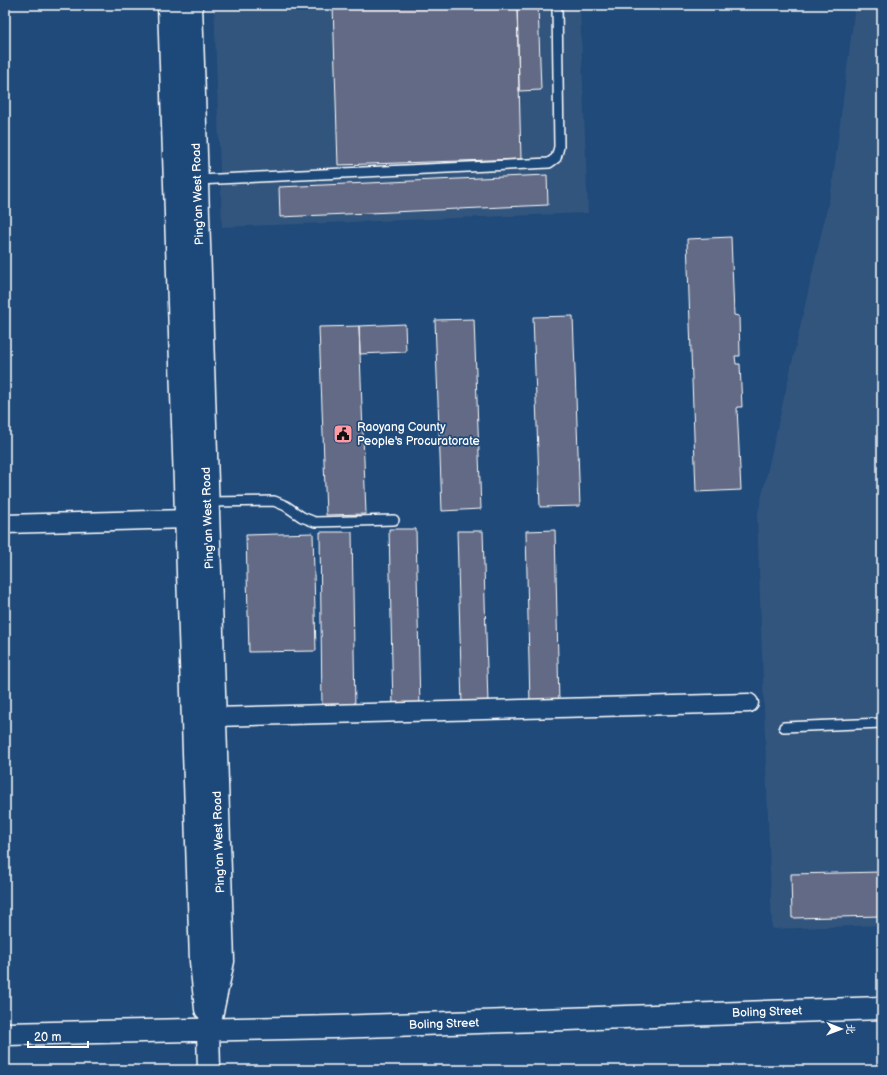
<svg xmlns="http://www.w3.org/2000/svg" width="887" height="1075" viewBox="0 0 887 1075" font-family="'Balsamiq Sans','LXGW WenKai TC',sans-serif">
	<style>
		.built { fill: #33547d }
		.building { fill: #636b85; stroke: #fff }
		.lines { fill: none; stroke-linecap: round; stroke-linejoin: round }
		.service-casing { stroke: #fff; stroke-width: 12 }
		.minor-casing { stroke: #fff; stroke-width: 21 }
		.secondary-casing { stroke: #fff; stroke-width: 25 }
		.primary-casing { stroke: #fff; stroke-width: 25 }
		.service { stroke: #1f4a7a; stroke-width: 9 }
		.minor { stroke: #1f4a7a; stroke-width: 18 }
		.secondary { stroke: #1f4a7a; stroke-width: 22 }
		.primary { stroke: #1f4a7a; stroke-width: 22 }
		.labels { text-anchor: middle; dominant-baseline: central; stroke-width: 3.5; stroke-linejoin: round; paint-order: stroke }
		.street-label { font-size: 12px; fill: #fff; stroke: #1f4a7a }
		.poi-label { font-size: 12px; fill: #fff; stroke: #1f4a7a; text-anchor: start }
	</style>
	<rect width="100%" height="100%" fill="#1f4a7a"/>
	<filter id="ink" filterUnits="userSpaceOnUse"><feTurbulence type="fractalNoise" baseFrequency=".025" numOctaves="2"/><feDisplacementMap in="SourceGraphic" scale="8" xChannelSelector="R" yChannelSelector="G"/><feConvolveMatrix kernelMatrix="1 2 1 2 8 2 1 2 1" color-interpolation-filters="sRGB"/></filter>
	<g filter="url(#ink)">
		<!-- built -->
		<path class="built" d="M214 5H580L588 213 222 227Z
			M855 5H882V925L772 929 757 517 832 186Z"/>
		<!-- building -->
		<path class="building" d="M333 5H517L521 159 338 165Z
			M517 5H538L541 90 519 91Z
			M547 175 548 205 280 217 279 187Z
			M731 237 734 315 739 316 740 356H735L736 364H740L742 407H737L741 490 696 492 687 239Z
			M573 316 580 506 540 507 533 317Z
			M474 319 481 509 442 511 435 320Z
			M405 324 406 352 360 354 359 326Z
			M359 326 366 514 326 515 319 327Z
			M389 529H416L420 707 393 708Z
			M555 530 559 704 530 705 526 531Z
			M457 531H483L488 704 462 705Z
			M320 532H352L355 709H322Z
			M313 533 316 651 249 652 246 535Z
			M882 872V916L792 918 791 874Z"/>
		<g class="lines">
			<defs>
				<path id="service" d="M197 180 549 163 556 158 559 147 557 5
					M208 502 274 501 286 506 302 517 315 522 394 520
					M784 727 882 723"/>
				<path id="minor" d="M5 524 187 519
					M215 717 749 703"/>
				<path id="secondary" d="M208 1030 209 1070
					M5 1034 335 1027 882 1008"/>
				<path id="primary" d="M169 5 201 961 206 1009
					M191 5 223 961 208 1030"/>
			</defs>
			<!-- service casing -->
			<use href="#service" class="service-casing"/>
			<!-- minor casing -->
			<use href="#minor" class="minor-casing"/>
			<!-- secondary casing -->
			<use href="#secondary" class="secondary-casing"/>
			<!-- primary casing -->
			<use href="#primary" class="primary-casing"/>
			<!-- service -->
			<use href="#service" class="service"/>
			<!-- minor -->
			<use href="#minor" class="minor"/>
			<!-- secondary -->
			<use href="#secondary" class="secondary"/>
			<!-- primary -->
			<use href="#primary" class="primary"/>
		</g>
	</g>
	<!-- icons -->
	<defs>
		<symbol id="civic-square" viewBox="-11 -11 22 22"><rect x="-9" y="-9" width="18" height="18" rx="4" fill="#ff9aa2" stroke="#1f4a7a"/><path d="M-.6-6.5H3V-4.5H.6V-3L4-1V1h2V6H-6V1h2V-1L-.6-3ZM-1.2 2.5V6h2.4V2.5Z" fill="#111"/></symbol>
	</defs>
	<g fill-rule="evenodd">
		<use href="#civic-square" x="332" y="423" width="22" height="22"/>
	</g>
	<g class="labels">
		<!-- street labels -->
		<g class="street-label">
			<text transform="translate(198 194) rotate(-92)">Ping'an West Road</text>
			<text transform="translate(208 518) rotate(-92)">Ping'an West Road</text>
			<text transform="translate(219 842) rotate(-92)">Ping'an West Road</text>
			<text transform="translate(767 1012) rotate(-2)">Boling Street</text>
			<text transform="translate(444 1024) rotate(-2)">Boling Street</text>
		</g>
		<!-- poi labels -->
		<g class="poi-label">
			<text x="357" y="427">Raoyang County<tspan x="357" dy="14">People's Procuratorate</tspan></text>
		</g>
	</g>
	<!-- margin -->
	<rect width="887" height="1075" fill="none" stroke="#1f4a7a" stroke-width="20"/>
	<rect x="10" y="10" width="867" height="1055" fill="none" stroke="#fff" stroke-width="1.5" filter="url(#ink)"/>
	<!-- north arrow -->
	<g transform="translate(841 1029) rotate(91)" stroke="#1f4a7a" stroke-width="3" paint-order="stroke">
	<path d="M0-3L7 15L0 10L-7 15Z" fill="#ffffff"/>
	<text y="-6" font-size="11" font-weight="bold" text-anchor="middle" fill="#ffffff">北</text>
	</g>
	<!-- scale -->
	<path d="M28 1041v6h60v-6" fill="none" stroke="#ffffff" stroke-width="2"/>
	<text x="34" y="1041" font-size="12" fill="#ffffff" stroke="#1f4a7a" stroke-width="3" paint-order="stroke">20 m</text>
</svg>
